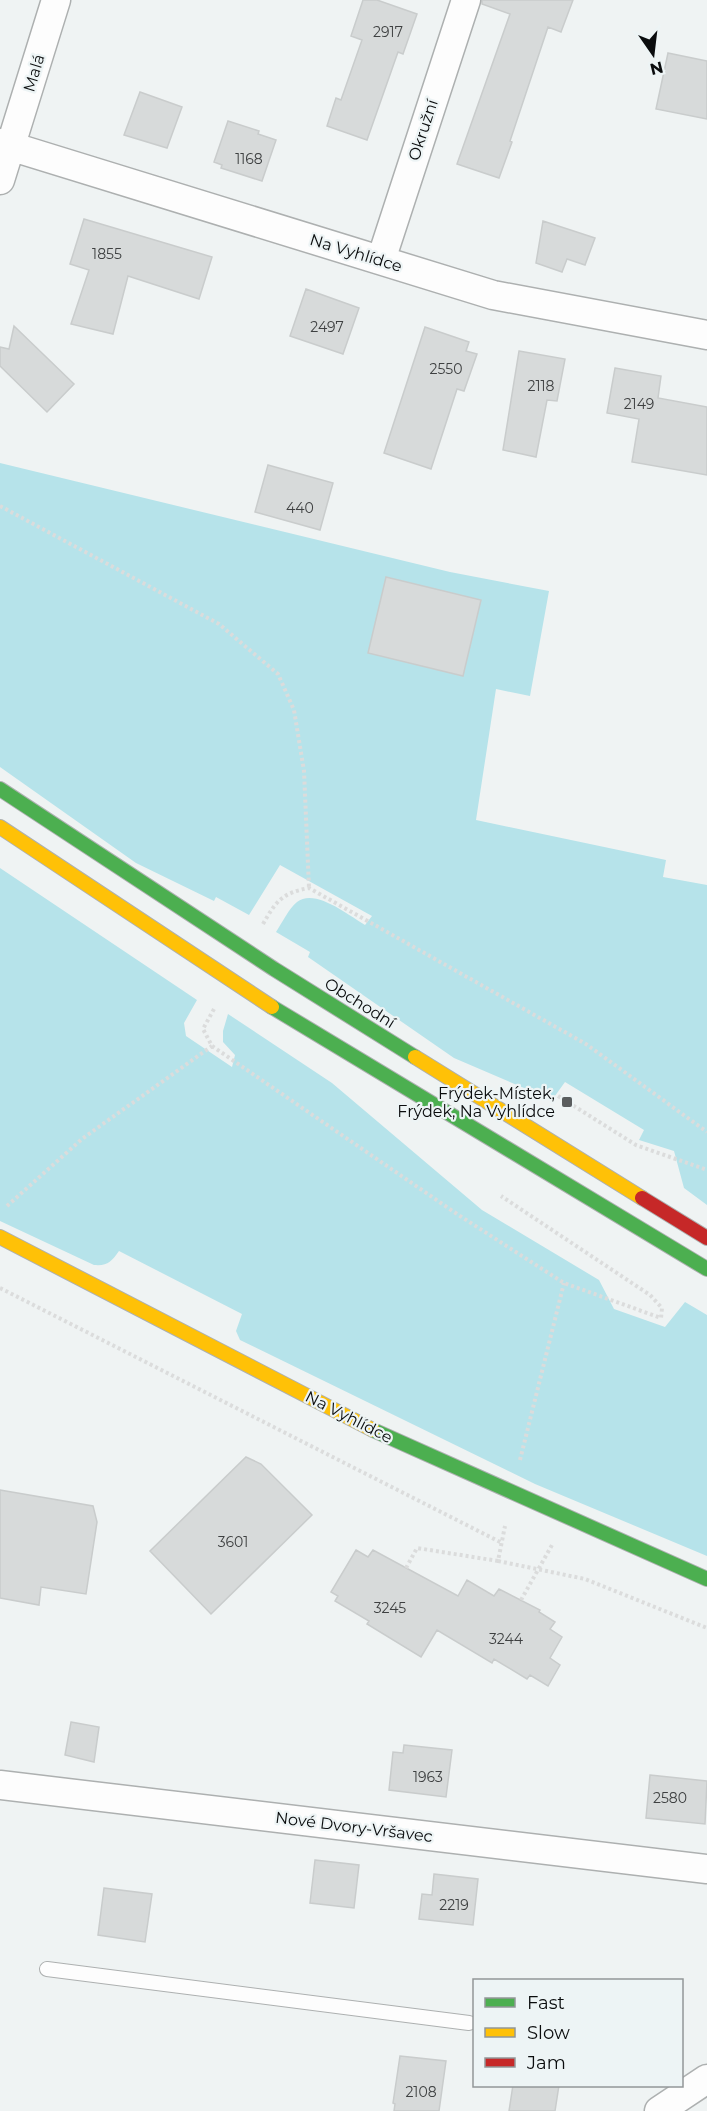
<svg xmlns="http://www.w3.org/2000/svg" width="707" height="2111" viewBox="0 0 707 2111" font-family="Montserrat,sans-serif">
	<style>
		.green { fill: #b6e3ea }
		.building { fill: #d7dada; stroke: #c9cccc; stroke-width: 1.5 }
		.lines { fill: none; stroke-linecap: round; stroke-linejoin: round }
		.lane-casing { stroke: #adb0b0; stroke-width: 16 }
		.street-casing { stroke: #adb0b0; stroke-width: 31 }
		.fast-casing { stroke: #adb0b0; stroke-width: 16 }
		.slow-casing { stroke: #adb0b0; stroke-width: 16 }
		.jam-casing { stroke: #adb0b0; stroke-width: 16 }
		.path { stroke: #dbdcdc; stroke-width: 4; stroke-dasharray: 3 3; stroke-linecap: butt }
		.lane { stroke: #fdfdfd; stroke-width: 14 }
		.street { stroke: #fdfdfd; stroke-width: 28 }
		.fast { stroke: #4caf50; stroke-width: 14 }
		.slow { stroke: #ffc107; stroke-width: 14 }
		.jam { stroke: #c62828; stroke-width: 14 }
		.poi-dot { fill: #5a5d5e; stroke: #edf4f5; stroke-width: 2 }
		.labels { text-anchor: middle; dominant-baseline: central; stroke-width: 4.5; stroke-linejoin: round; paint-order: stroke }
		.number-label { font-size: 14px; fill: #3e4041 }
		.street-label { font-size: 16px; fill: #0a0c0d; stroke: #edf4f5 }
		.poi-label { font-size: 16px; fill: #0a0c0d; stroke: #edf4f5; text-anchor: end }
	</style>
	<rect width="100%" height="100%" fill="#eff3f3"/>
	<!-- green -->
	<path class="green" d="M0 463 450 572 549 591 530 696 496 689 476 820 666 860 663 877 707 885V1205L684 1188 674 1151 639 1140 644 1130 565 1082 552 1100 454 1058 308 957 310 952 276 932C282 923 289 908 297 902 315 888 348 915 365 925L372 916 280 865 249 915 216 897 214 901 136 863 0 767Z
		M0 868 197 1000 184 1023 186 1036 232 1067 235 1055 223 1042V1031L228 1014 332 1083 482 1210 599 1280 614 1309 665 1327 685 1302 707 1315V1556L535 1484 240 1340 236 1331 242 1314 119 1251C111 1262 108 1266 94 1265L0 1221Z"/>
	<!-- building -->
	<path class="building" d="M363 0H377L417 14 403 54 398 52 367 140 327 126 336 98 341 100 362 40 351 36Z
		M482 0H573L561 32 548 27 510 141 512 142 499 178 457 164 510 14 482 4Z
		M668 53 707 61V119L656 109Z
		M140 92 182 107 167 148 124 135Z
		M228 121 259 131 258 134 276 140 262 181 221 168 222 165 214 162Z
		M84 219 212 257 199 299 128 276 113 334 71 324 89 270 70 264Z
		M543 221 595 238 585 265 567 259 562 272 536 263Z
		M306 289 359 308 343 354 290 336Z
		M14 326 74 384 47 412 0 366V347L9 349Z
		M425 327 469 342 466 351 477 354 464 391 457 389 431 469 384 453Z
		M519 351 565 359 557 401 547 400 536 457 503 450Z
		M615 368 661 376 658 398 707 407V475L632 462 639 419 607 413Z
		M268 465 333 483 320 530 255 512Z
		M386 577 481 600 463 676 368 653Z
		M246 1457 261 1464 312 1515 211 1614 150 1551Z
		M0 1490 93 1506 97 1522 86 1594 41 1587 39 1605 0 1598Z
		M356 1550 368 1557 373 1550 458 1596 467 1580 494 1596 499 1589 540 1610 539 1612 555 1622 550 1629 562 1637 550 1658 560 1665 548 1686 530 1675 527 1679 494 1659 492 1663 437 1630 421 1657 367 1624 369 1621 335 1601 338 1596 331 1592Z
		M71 1722 99 1727 94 1762 65 1755Z
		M404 1745 452 1750 446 1797 389 1790 393 1752 403 1753Z
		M650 1775 707 1781 705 1824 646 1818Z
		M315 1860 359 1865 354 1908 310 1903Z
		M434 1874 478 1879 473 1925 419 1919 422 1894 432 1895Z
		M104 1888 152 1894 145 1942 98 1935Z
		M400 2056 446 2061 439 2111H394L395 2104 393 2103Z
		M513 2085H559L555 2111H509Z"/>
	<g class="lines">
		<defs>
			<path id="lane" d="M47 1969 469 2023"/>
			<path id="street" d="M0 143 493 295 707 335
				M0 180 56 0
				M381 260 466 0
				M0 1785 707 1869
				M659 2111 707 2079"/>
			<path id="fast" d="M0 789 274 969 415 1057
				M272 1007 707 1269
				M373 1430 707 1579"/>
			<path id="slow" d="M0 827 272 1007
				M415 1057 642 1198
				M0 1237 373 1430"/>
			<path id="jam" d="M642 1198 707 1238"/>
		</defs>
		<!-- lane casing -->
		<use href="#lane" class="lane-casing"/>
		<!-- street casing -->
		<use href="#street" class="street-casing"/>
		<!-- fast casing -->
		<use href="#fast" class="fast-casing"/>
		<!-- slow casing -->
		<use href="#slow" class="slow-casing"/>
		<!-- jam casing -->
		<use href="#jam" class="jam-casing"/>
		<!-- path -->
		<path class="path" d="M0 506 219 624 278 674 294 710 304 771 309 888
			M263 924C276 901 282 893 309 888L586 1044 707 1132
			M214 1009 203 1029 212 1046 457 1214 564 1283 661 1318 662 1308 650 1295 501 1196
			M558 1096 636 1145 707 1170
			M7 1206 82 1139 212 1046
			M0 1288 502 1543
			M520 1460 564 1283
			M498 1561 585 1579 707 1628
			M406 1568 417 1548 498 1561 505 1526
			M521 1600 552 1545"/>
		<!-- lane -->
		<use href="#lane" class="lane"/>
		<!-- street -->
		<use href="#street" class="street"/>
		<!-- fast -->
		<use href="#fast" class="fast"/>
		<!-- slow -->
		<use href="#slow" class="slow"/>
		<!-- jam -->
		<use href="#jam" class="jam"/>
	</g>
	<!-- markers -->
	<rect class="poi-dot" x="561" y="1096" width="12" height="12" rx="3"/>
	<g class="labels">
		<!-- number labels -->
		<g class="number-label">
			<text x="388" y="32">2917</text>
			<text x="249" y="159">1168</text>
			<text x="107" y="254">1855</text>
			<text x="327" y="327">2497</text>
			<text x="446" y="369">2550</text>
			<text x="541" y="386">2118</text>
			<text x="639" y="404">2149</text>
			<text x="300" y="508">440</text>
			<text x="233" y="1542">3601</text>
			<text x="390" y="1608">3245</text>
			<text x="506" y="1639">3244</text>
			<text x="428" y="1777">1963</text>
			<text x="670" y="1798">2580</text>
			<text x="454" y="1905">2219</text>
			<text x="421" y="2092">2108</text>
		</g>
		<!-- street labels -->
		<g class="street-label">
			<text transform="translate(34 73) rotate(-73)">Malá</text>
			<text transform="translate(423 130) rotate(-72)">Okružní</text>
			<text transform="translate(356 253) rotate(17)">Na Vyhlídce</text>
			<text transform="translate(360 1003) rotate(32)">Obchodní</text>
			<text transform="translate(349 1417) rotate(27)">Na Vyhlídce</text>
			<text transform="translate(354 1827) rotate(7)">Nové Dvory-Vršavec</text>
		</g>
		<!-- poi labels -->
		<g class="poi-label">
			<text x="555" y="1093">Frýdek-Místek,<tspan x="555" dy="18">Frýdek, Na Vyhlídce</tspan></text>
		</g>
	</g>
	<!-- legend -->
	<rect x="473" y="1979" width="210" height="108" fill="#edf4f5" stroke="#929798" stroke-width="1.5"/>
	<rect x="485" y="1998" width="30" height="9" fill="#4caf50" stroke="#929798" stroke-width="1.5"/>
	<text x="527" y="2009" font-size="18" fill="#0a0c0d">Fast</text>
	<rect x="485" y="2028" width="30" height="9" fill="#ffc107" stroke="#929798" stroke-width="1.5"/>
	<text x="527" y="2039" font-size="18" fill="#0a0c0d">Slow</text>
	<rect x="485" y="2058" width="30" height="9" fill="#c62828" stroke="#929798" stroke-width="1.5"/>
	<text x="527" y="2069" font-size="18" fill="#0a0c0d">Jam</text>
	<!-- north arrow -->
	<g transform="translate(653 54) rotate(166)" stroke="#edf4f5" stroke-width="4.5" paint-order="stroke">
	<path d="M0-4.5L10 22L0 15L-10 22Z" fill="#0a0c0d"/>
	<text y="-9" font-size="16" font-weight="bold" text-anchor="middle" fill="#0a0c0d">N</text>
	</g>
</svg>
